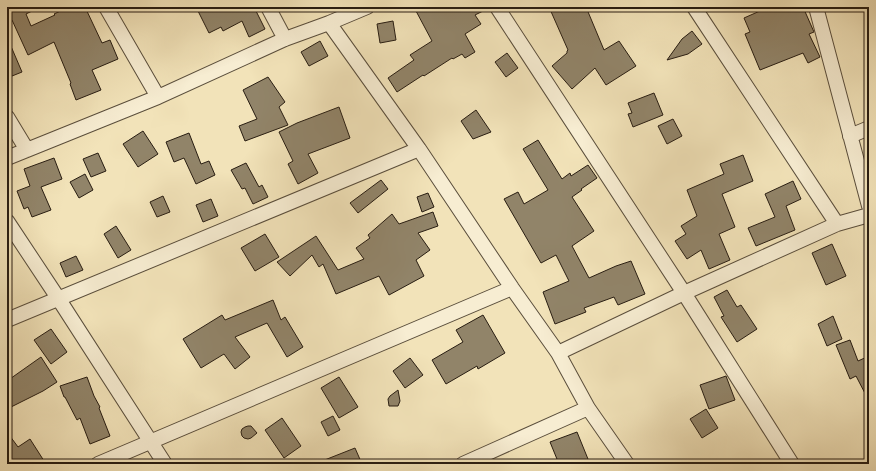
<svg xmlns="http://www.w3.org/2000/svg" width="876" height="471" viewBox="0 0 876 471" font-family="Cardo,serif">
	<style>
		.building { fill: #918469; stroke: #281d12 }
		.lines { fill: none; stroke-linecap: round; stroke-linejoin: round }
		.minor-casing { stroke: #5a4e3c; stroke-width: 16 }
		.minor { stroke: #f7edd2; stroke-width: 14 }
	</style>
	<rect width="100%" height="100%" fill="#f2e3b9"/>
	<filter id="stains"><feTurbulence type="fractalNoise" baseFrequency=".005" numOctaves="4"/><feColorMatrix values="0 0 0 0 .2 0 0 0 0 .09 0 0 0 0 .02 0 0 0 .5 -.17"/></filter>
	<radialGradient id="worn" r=".72"><stop offset=".6" stop-color="#630" stop-opacity="0"/><stop offset="1" stop-color="#630" stop-opacity=".3"/></radialGradient>
	<!-- building -->
	<path class="building" d="M7 7H40L26 14 31 26 55 15 54 14 69 7H85L102 43 110 40 118 59 92 70 101 90 76 100 70 84 71 83 54 42 28 55 12 20 7 22Z
		M196 7H254L265 29 249 37 242 21 223 31 221 27 209 33Z
		M425 7 489 8 475 15 481 24 465 34 475 52 465 58 462 54 453 59 452 58 424 76 423 75 397 92 388 78 414 60 410 55 432 41 416 11Z
		M549 7H586L604 50 619 41 636 66 606 85 595 68 572 89 552 66 567 53V51L568 50Z
		M769 7H803L814 32 809 34 820 57 808 63 803 53 760 70 745 34 750 32 744 18Z
		M393 21 396 40 380 43 377 24Z
		M692 31 702 44 688 54 667 60 682 39Z
		M7 37 22 72 7 78Z
		M320 41 328 56 309 66 301 52Z
		M507 53 518 68 506 77 495 62Z
		M268 77 285 102 279 107 288 125 245 141 239 126 257 119 243 90Z
		M654 93 663 115 633 127 628 114 632 113 628 103Z
		M339 107 350 138 308 154 318 173 298 184 288 164 293 161 279 132 297 123Z
		M476 110 491 132 473 139 461 121Z
		M673 119 682 136 667 144 658 126Z
		M143 131 158 154 138 167 123 144Z
		M189 133 201 164 209 161 215 175 196 184 184 158 174 162 166 142Z
		M538 140 562 179 570 173 571 176 588 165 597 178 581 189 582 190 572 197 594 231 572 246 589 278 616 266 631 261 645 294 618 305 614 297 584 308 586 312 555 324 543 292 569 281 556 255 541 263 504 199 518 192 524 204 548 190 523 149Z
		M98 153 106 171 91 177 83 159Z
		M743 155 753 181 722 194 735 227 719 234 730 260 709 269 701 250 687 259 675 241 686 234 681 226 697 216 687 190 724 174 720 164Z
		M54 158 62 179 41 187 51 210 32 217 28 207 24 209 17 191 30 186 24 169Z
		M246 163 259 187 262 185 268 197 253 204 245 188 242 189 231 170Z
		M85 174 93 190 79 198 70 182Z
		M381 180 388 189 358 213 350 203Z
		M793 181 801 199 786 206 795 230 756 246 748 228 775 217 765 194Z
		M428 193 434 207 422 212 417 197Z
		M163 196 170 212 157 217 150 202Z
		M211 199 218 216 203 222 196 205Z
		M433 212 438 226 418 233 430 250 416 260 424 276 389 295 379 276 336 294 323 264 319 267 312 255 290 276 277 262 316 236 338 270 364 259 356 248 370 238 368 235 392 214 399 224Z
		M116 226 131 250 118 258 104 234Z
		M265 234 279 257 255 271 241 248Z
		M832 244 846 276 826 285 812 253Z
		M76 256 83 270 66 277 60 263Z
		M727 290 737 307 741 305 757 329 737 342 721 317 724 316 714 297Z
		M273 300 281 320 285 317 303 347 287 357 267 323 235 337 250 357 235 369 224 354 201 368 183 339 222 315 225 320Z
		M483 315 505 353 478 369 477 366 446 384 432 360 463 342 456 330Z
		M833 316 842 339 827 346 818 324Z
		M51 329 67 352 51 364 34 340Z
		M850 340 858 361 869 356V401L856 376 850 379 836 345Z
		M41 357 57 382 43 391 7 409V381Z
		M410 358 423 375 405 388 393 371Z
		M726 376 735 400 709 409 700 385Z
		M87 377 94 396 100 407 99 408 110 436 90 444 80 418 77 420 65 397H64L60 386Z
		M339 377 358 407 339 418 321 388Z
		M398 390 400 401 398 406H389L388 399 390 396Z
		M706 409 718 428 702 438 690 419Z
		M333 416 340 430 328 436 321 422Z
		M282 418 301 446 284 458 265 430Z
		M248 426H251L257 433 251 438 248 439 244 438 242 436 241 432 242 429 245 427Z
		M7 432 18 447 30 439 46 464H7Z
		M577 432 590 464H559L550 442Z
		M355 448 362 464H317V463Z"/>
	<g class="lines">
		<defs>
			<path id="minor" d="M106 7 158 97
				M268 7 285 39
				M497 7 684 293 792 464
				M694 7 837 224
				M816 7 869 206
				M329 23 419 149 512 288 558 353 588 408 627 464
				M7 117 27 150
				M850 136 869 128
				M7 158 158 97 285 39 329 23 367 7
				M7 221 58 298 165 464
				M7 320 419 149
				M558 353 684 293 837 224 869 215
				M98 464 512 288
				M463 464 588 408"/>
		</defs>
		<!-- minor casing -->
		<use href="#minor" class="minor-casing"/>
		<!-- minor -->
		<use href="#minor" class="minor"/>
	</g>
	<!-- margin -->
	<rect width="876" height="471" fill="none" stroke="#f2e3b9" stroke-width="24"/>
	<rect x="8" y="8" width="860" height="455" fill="none" stroke="#281d12" stroke-width="2"/>
	<rect x="12" y="12" width="852" height="447" fill="none" stroke="#281d12"/>
	<rect width="100%" height="100%" filter="url(#stains)"/>
	<rect width="100%" height="100%" fill="url(#worn)"/>
</svg>
